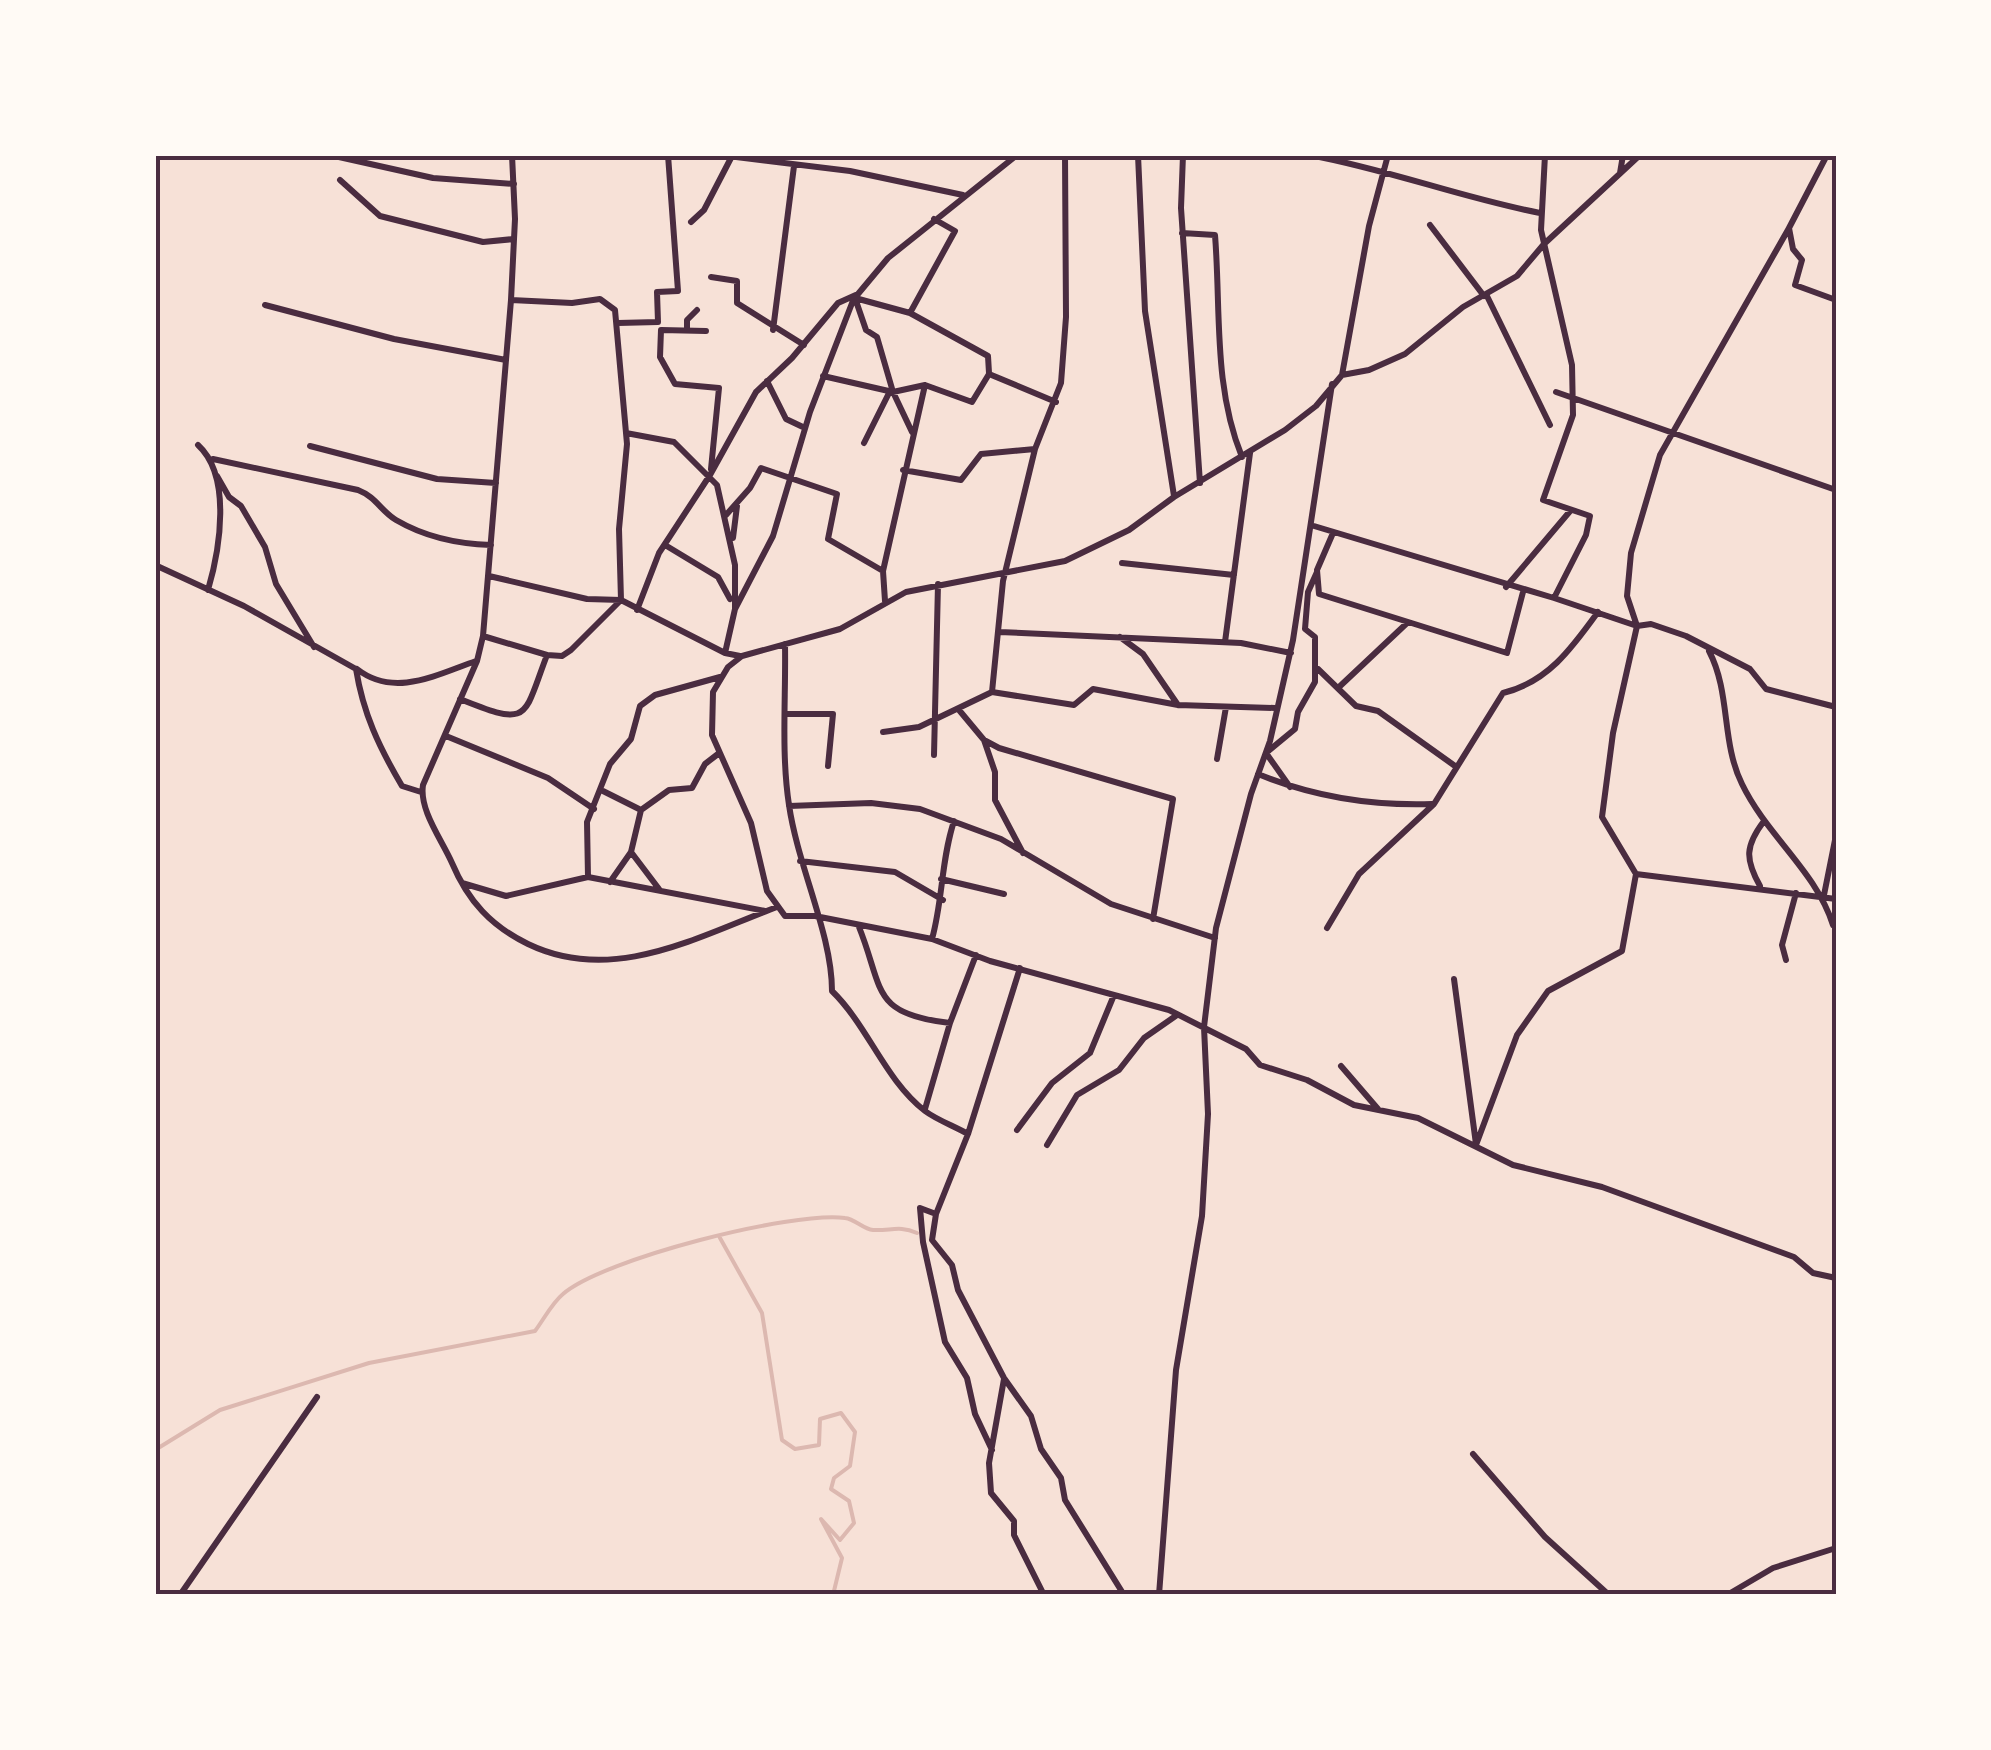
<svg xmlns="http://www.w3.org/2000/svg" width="1991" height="1750" viewBox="0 0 1991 1750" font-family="Raleway,sans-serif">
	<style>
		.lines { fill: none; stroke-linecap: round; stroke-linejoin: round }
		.stream { stroke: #dcb8b0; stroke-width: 4 }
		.minor { stroke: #4a2c40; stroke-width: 6 }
		.neatline { fill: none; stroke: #4a2c40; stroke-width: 4 }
	</style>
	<rect width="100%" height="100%" fill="#f7e1d7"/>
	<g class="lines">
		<!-- stream -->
		<path class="stream" d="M720 1238 762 1313 782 1440 795 1449 819 1445 820 1419 841 1413 855 1432 850 1466 834 1478 831 1489 849 1501 854 1523 840 1540 821 1519 842 1558 833 1595
			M155 1450 220 1410 369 1363 535 1331C544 1319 552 1303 563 1294 603 1259 792 1211 845 1218 855 1219 863 1229 873 1230 891 1231 899 1225 917 1233"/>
		<!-- minor -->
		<path class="minor" d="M330 155 433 178 514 184
			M512 155 515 219 511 300 483 636 477 661 423 785C419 810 442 840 452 863 468 901 491 926 528 944 613 985 697 937 777 907
			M720 155 850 171 963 195
			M1138 155 1145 311 1174 496
			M1183 155 1181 208 1200 483
			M1309 155C1387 169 1462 198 1540 213
			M1388 155 1369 226 1342 375 1316 406 1285 430 1174 497 1129 530 1065 561 906 592 840 629 742 656 728 667 713 692 712 735 751 823 767 891 785 916H815L932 939 990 961 1169 1010 1246 1049 1260 1065 1307 1080 1354 1105 1418 1118 1513 1165 1602 1187 1794 1257 1813 1273 1836 1278
			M1620 173 1623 155
			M340 180 380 216 483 242 514 239
			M691 222 704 210 732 156
			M1430 225 1484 296
			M1789 228 1827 155
			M1182 233 1215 235C1221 310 1213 386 1242 457
			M711 277 737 281V303L804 345
			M1486 294 1550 425
			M855 298 910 313 988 356 989 373
			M855 298 866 330 877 337 893 392 912 432
			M1836 300 1795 285 1802 260 1793 249 1789 228 1660 455 1631 553 1627 596 1637 626 1651 624 1686 636 1750 669 1766 689 1836 707
			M265 305 394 339 506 360
			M910 313 955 231 934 219
			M618 323 658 322 657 292 678 291 668 155
			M687 330V320L697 310
			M773 330 794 166
			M706 331 661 330 660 357 675 384 719 388 711 469
			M1342 375 1369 370 1405 354 1463 307 1517 276 1544 244 1640 155
			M823 376 893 392 925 385 972 402 989 374 1056 402
			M767 381 786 419 805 428
			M1556 392 1836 490
			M626 433 674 442 717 485 735 565V608
			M864 443 890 391
			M198 445C232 476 220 549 208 590
			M310 446 437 479 496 483
			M213 459 358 490C376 497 381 511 396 520 425 537 458 544 491 545
			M903 470 961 480 981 454 1035 449
			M217 476 229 497 241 506 265 547 276 584 314 647
			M726 515 750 488 761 468 837 494 828 539 883 571
			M1314 526 1554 598 1586 535 1590 516 1543 500 1573 415 1572 365 1541 230 1545 155
			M1333 533 1317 570 1319 594 1507 653 1523 592
			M733 538 737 506
			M665 545 718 577 730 599
			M1122 563 1234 575
			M155 565 244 606 356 669C363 713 379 747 402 786L421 792
			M489 576 587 599 621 600 725 653 740 656
			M1506 587 1571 510
			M885 601 883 571 925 385
			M637 610 659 553 710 475 756 392 792 358 838 303 858 294 888 258 1017 155
			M999 632 1241 643 1291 653
			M483 636 547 655
			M1120 637 1143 654 1178 705
			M1225 642 1250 453
			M785 644C786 697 781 753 789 805 798 867 832 934 832 991 868 1026 885 1080 925 1111 937 1120 954 1126 968 1134L936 1214
			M1709 651C1731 693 1721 742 1742 784 1767 836 1816 871 1833 925
			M725 653 735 609 773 536 810 412 854 298
			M357 669C394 698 436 675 476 661
			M1318 669 1356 706 1378 711 1455 766
			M1338 688 1406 624
			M992 692 1003 581 1035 449 1061 383 1066 317 1065 155
			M460 699C531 728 523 718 547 655L562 656 571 650 621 600 619 529 627 444 615 310 600 299 572 303 511 300
			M959 710 984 740 999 748 1173 799 1153 919
			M787 714H833L828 766
			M883 732 919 727 992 692 1074 705 1093 689 1178 705 1275 708
			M446 736 548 778 594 809
			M984 740 995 772V800L1023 853
			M934 755 938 584
			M1217 759 1226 707
			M1258 774C1314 797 1371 806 1432 804
			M1290 787 1266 753 1295 729 1298 712 1315 682V637L1305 629 1308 592 1317 572
			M603 791 641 810
			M789 806 871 803 920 809 1001 839 1111 904 1215 938
			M631 852 659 889
			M800 861 895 872 943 900
			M1636 874 1836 899
			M588 877 587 822 610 764 631 739 640 706 655 695 720 677
			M941 879 1004 894
			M610 882 631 852 641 810 669 790 692 788 705 764 718 754
			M462 883 506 896 588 877 765 911
			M1760 886C1745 859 1745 846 1764 821
			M1824 895 1836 835
			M859 927C884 989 870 1014 950 1023L976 955
			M1327 928 1359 874 1434 804 1503 693C1548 682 1572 648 1598 612
			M932 939C943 899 941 861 954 821
			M1786 960 1782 945 1796 893
			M1454 979 1476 1144
			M1341 1066 1378 1109
			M925 1109 950 1023
			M1017 1130 1052 1083 1090 1053 1114 995
			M968 1134 1020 968
			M1047 1145 1077 1095 1119 1070 1144 1038 1177 1015
			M1476 1145 1517 1035 1548 991 1622 951 1636 874 1602 817 1613 733 1637 626 1554 598
			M1004 1379 989 1463 991 1493 1014 1521V1535L1044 1595
			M992 1450 975 1414 967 1378 945 1342 923 1242 920 1208 936 1214 932 1240 952 1265 958 1290 1004 1378 1031 1416 1041 1449 1061 1478 1065 1500 1124 1595
			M1473 1454 1545 1537 1609 1595
			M180 1595 317 1397
			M1159 1595 1176 1370 1202 1216 1208 1114 1204 1027 1216 928 1251 794 1270 741 1293 640 1332 384
			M1727 1595 1773 1568 1836 1548"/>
	</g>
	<!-- border -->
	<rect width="1991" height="1750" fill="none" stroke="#fffaf5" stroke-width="315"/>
	<rect x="158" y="158" width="1676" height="1434" class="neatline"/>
</svg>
